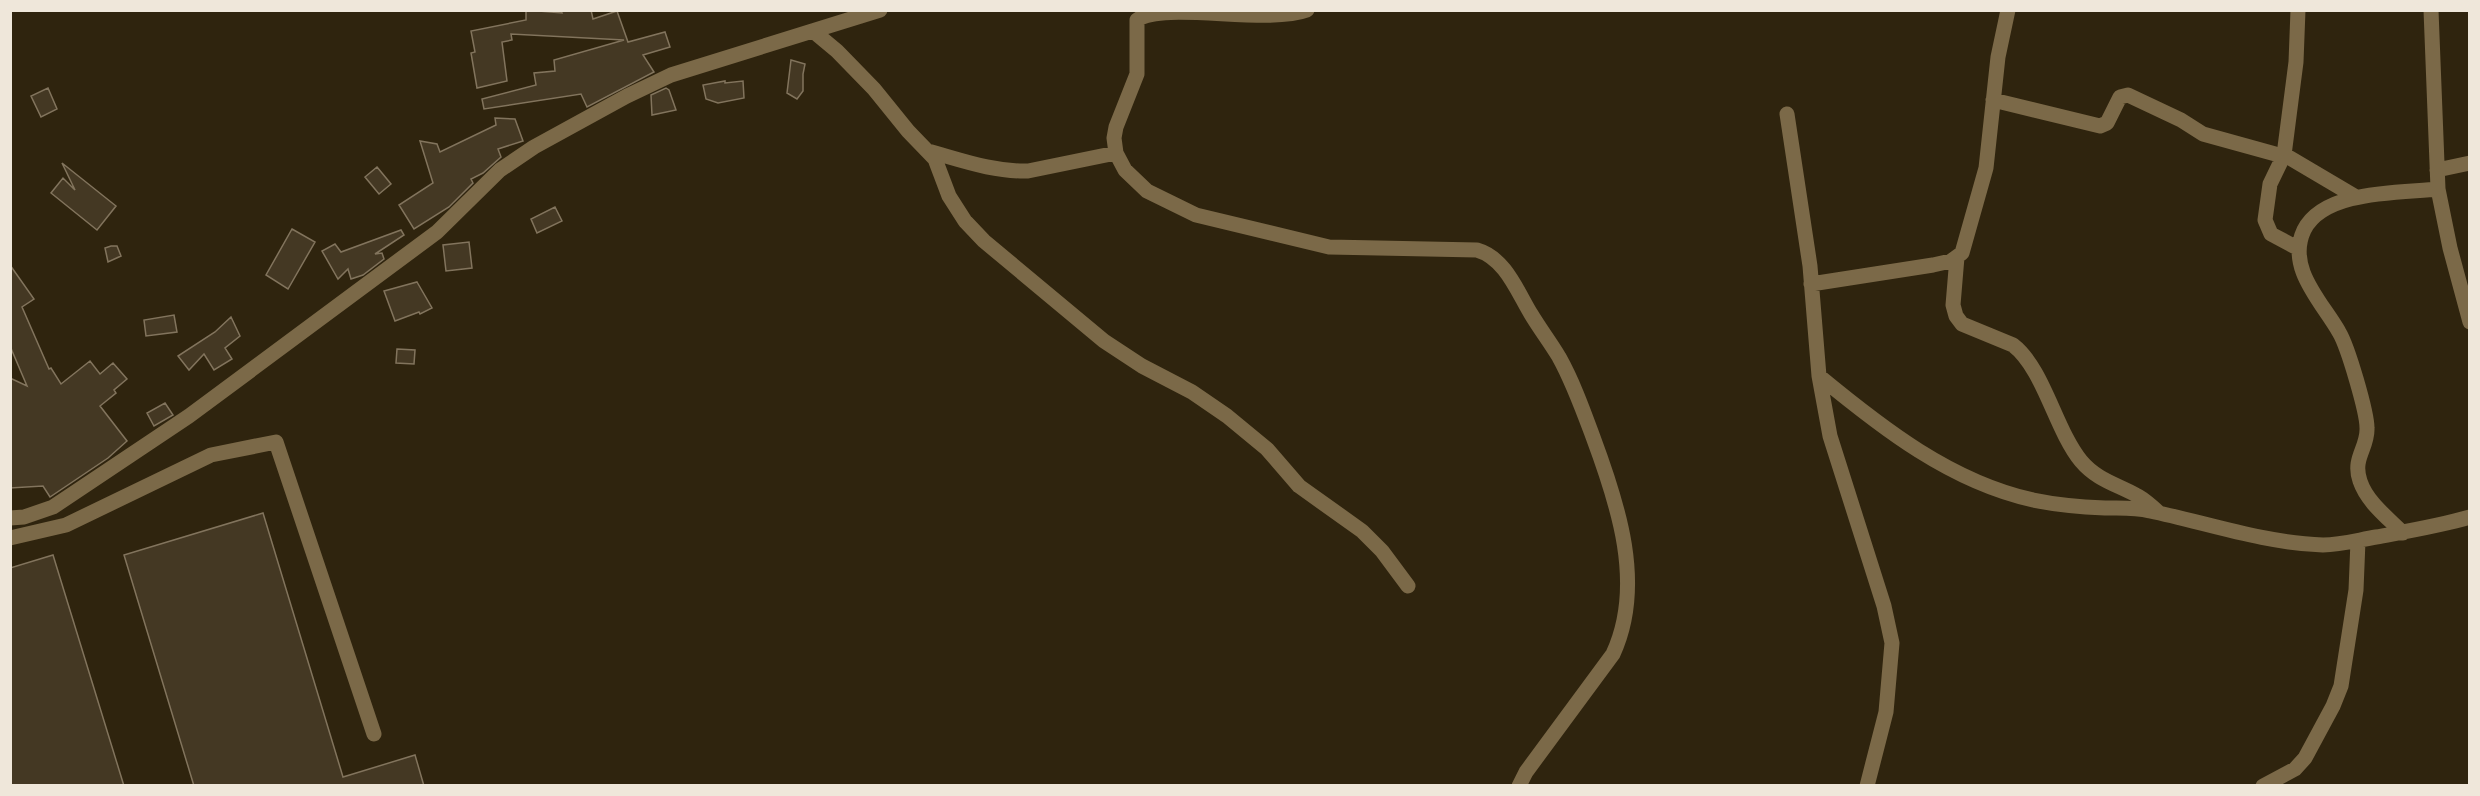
<svg xmlns="http://www.w3.org/2000/svg" width="2480" height="796" viewBox="0 0 2480 796" font-family="'Sofia Sans Condensed',sans-serif">
	<style>
		.building { fill: #443823; stroke: #82745d; stroke-width: 1.5 }
		.lines { fill: none; stroke-linecap: round; stroke-linejoin: round }
		.minor { stroke: #7b6948; stroke-width: 15 }
	</style>
	<rect width="100%" height="100%" fill="#2f240e"/>
	<!-- building -->
	<path class="building" d="M526 10 562 13 561 10H591L593 19 617 11 628 42 665 32 670 47 643 55 654 72 587 107 581 94 484 109 482 99 536 85 534 73 555 71 554 60 624 40 511 34 512 40 502 42 507 81 477 88 471 53 475 52 471 31 526 20Z
		M791 60 805 64 803 74V91L797 99 787 93Z
		M725 81V83L743 81 744 98 718 103 706 99 703 85Z
		M48 88 57 109 41 117 31 96Z
		M666 88 669 90 676 110 652 115 651 95Z
		M495 118 515 119 523 141 498 149 501 157 483 173 471 179 473 183 449 207 414 229 399 205 433 183 420 141 437 144 440 152 496 125Z
		M62 163 116 206 97 230 51 193 63 178 75 190Z
		M377 167 391 184 379 194 365 177Z
		M555 207 562 221 537 233 531 219Z
		M292 229 315 242 288 289 266 275Z
		M401 230 404 235 375 254 382 253 384 259 363 275 351 279 348 269 338 279 322 251 335 244 341 252Z
		M469 242 472 268 446 271 443 245Z
		M111 246H117L121 256 108 262 105 248Z
		M10 265 34 299 22 307 49 369 51 368 61 384 90 361 100 374 113 363 127 379 114 390 116 393 100 406 127 441 108 458 50 497 43 486 10 488V378L27 386 10 346Z
		M417 282 432 308 420 314 419 312 395 321 384 291Z
		M174 315 177 332 146 336 144 320Z
		M231 317 240 336 225 348 232 359 214 370 204 354 189 370 178 356 215 332Z
		M397 349 415 350 414 364 396 363Z
		M165 403 173 415 154 426 147 413Z
		M263 513 343 777 415 755 424 786H194L124 555Z
		M53 555 124 786H10V568Z"/>
	<g class="lines">
		<!-- minor -->
		<path class="minor" d="M1307 10C1267 25 1163 1 1137 20V74L1116 127 1114 138 1116 153 1125 170 1147 191 1196 215 1329 247 1477 250C1505 258 1517 291 1531 314 1540 329 1550 342 1559 357 1573 382 1583 410 1593 437 1618 504 1645 585 1613 654L1526 772 1519 786
			M2298 10 2296 62 2284 155 2270 184 2265 220 2271 234 2299 249
			M2431 10 2438 189 2450 248 2470 322
			M813 31 837 51 874 89 908 131 935 159 949 196 965 221 984 241 1104 341 1142 366 1192 392 1227 416 1267 449 1299 486 1362 531 1382 551 1408 586
			M1993 100 2100 126 2107 123 2120 97 2128 95 2181 120 2203 134 2290 158 2356 197
			M1787 114 1810 266 1819 376 1830 436 1884 606 1892 643 1886 712 1867 786
			M928 151C961 160 993 172 1028 171L1116 153
			M2437 170 2470 163
			M1957 257 1953 305 1956 316 1962 324 2013 345C2044 369 2055 429 2081 461 2097 480 2116 484 2136 495 2145 499 2151 506 2158 512
			M1811 284 1933 265 1951 261 1962 253 1986 168 1998 57 2008 10
			M1819 376C1882 428 1951 482 2033 500 2057 505 2080 507 2105 508 2120 508 2135 507 2150 511 2207 523 2264 543 2323 545 2341 545 2358 540 2376 537 2408 531 2439 526 2470 517
			M10 518 24 517 53 507 189 416 437 232 500 170 534 147 627 96 671 75 880 10
			M2403 533C2387 517 2367 502 2360 481 2352 458 2368 448 2367 428 2367 412 2348 347 2339 332 2322 302 2286 268 2304 230 2324 190 2399 193 2438 189
			M10 538 66 525 211 455 276 442 374 734
			M2263 786 2295 769 2305 758 2333 706 2341 686 2356 590 2358 541"/>
	</g>
	<!-- border -->
	<rect width="2480" height="796" fill="none" stroke="#efe7da" stroke-width="24"/>
</svg>
